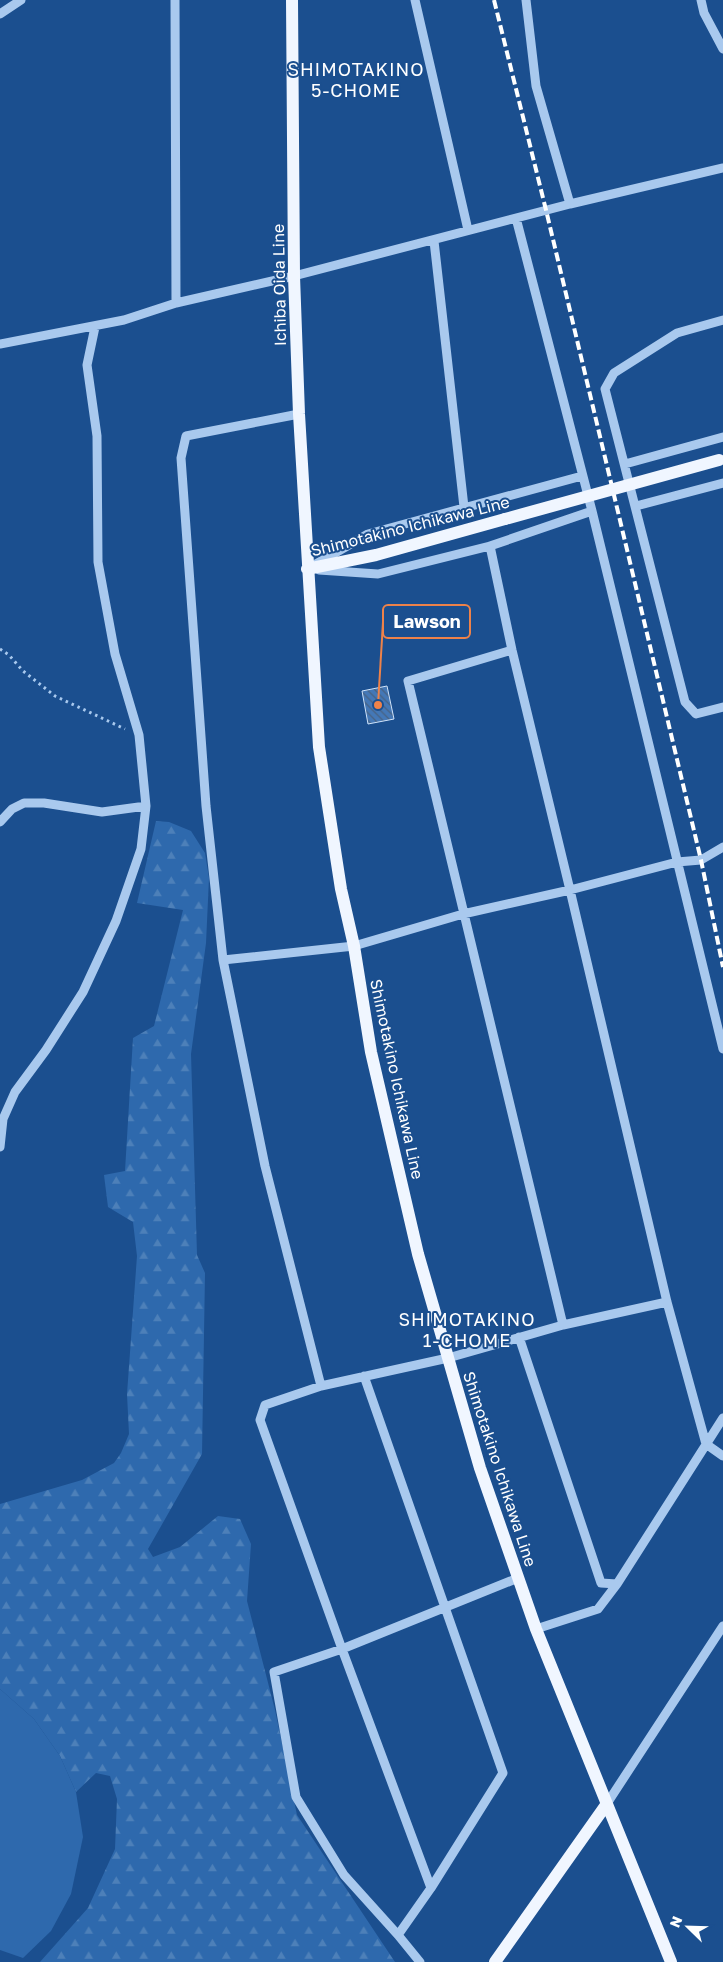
<svg xmlns="http://www.w3.org/2000/svg" width="723" height="1962" viewBox="0 0 723 1962" font-family="'Golos Text',sans-serif">
	<style>
		.forest { fill: url(#forest-firs) }
		.pitch { fill: #2e69ad }
		.building { fill: url(#building-back-hatch); stroke: #cfe3fa }
		.lines { fill: none; stroke-linecap: round; stroke-linejoin: round }
		.path { stroke: #a9c9ee; stroke-width: 3; stroke-dasharray: 2.5 4; stroke-linecap: butt }
		.minor { stroke: #a9c9ee; stroke-width: 9 }
		.major { stroke: #f0f6ff; stroke-width: 12 }
		.rail { stroke: #fff; stroke-width: 4; stroke-dasharray: 9 4; stroke-linecap: butt }
		.major-bridge { stroke: #f0f6ff; stroke-width: 12 }
		.labels { text-anchor: middle; dominant-baseline: central; stroke-width: 4; stroke-linejoin: round; paint-order: stroke }
		.street-label { font-size: 16px; fill: #fff; stroke: #1b4f8f }
		.neighbourhood-label { font-size: 18px; letter-spacing: 1px; fill: #fff; stroke: #1b4f8f }
		.leader { fill: none; stroke: #ee8249; stroke-width: 2 }
		.callout-dot { fill: #ee8249; stroke: #1b4f8f; stroke-width: 2 }
		.callout { fill: #1b4f8f; stroke: #ee8249; stroke-width: 2 }
		.callout-label { font-size: 18px; text-anchor: middle; font-weight: bold; fill: #fff }
	</style>
	<defs>
		<pattern id="forest-firs" width="22" height="20" patternUnits="userSpaceOnUse" patternTransform="scale(1.25)"><rect width="22" height="20" fill="#2e69ad"/><path d="M5 1l3.5 6h-7zM16 11l3.5 6h-7z" fill="#4d80b9"/></pattern>
		<pattern id="building-back-hatch" width="6" height="6" patternUnits="userSpaceOnUse" patternTransform="scale(1.25)"><rect width="6" height="6" fill="#4478b7"/><path d="M-1 5l2 2M0 0l6 6M5-1l2 2" fill="none" stroke="#486282"/></pattern>
	</defs>
	<rect width="100%" height="100%" fill="#1b4f8f"/>
	<!-- forest -->
	<path class="forest" d="M156 821 169 822 191 831 205 853 209 878 206 943 191 1054 197 1255 205 1273 202 1454 148 1549 153 1557 180 1547 218 1516 240 1519 251 1544 247 1601 275 1710 297 1815 395 1962H40L88 1908 115 1849 117 1799 110 1776 96 1773 76 1792 60 1756 34 1719 0 1689V1504L82 1480 114 1463 121 1453 129 1434 127 1394 137 1256 133 1222 108 1207 104 1175 125 1171 133 1038 154 1026 183 910 137 903Z"/>
	<!-- pitch -->
	<path class="pitch" d="M0 1689 34 1719 60 1756 76 1792 83 1837 71 1894 51 1931 23 1958 0 1950Z"/>
	<!-- building -->
	<path class="building" d="M387 686 394 719 368 724 362 691Z"/>
	<g class="lines">
		<!-- path -->
		<path class="path" d="M0 649 9 655 23 671 55 696 125 729"/>
		<!-- minor -->
		<path class="minor" d="M175 0 176 303
			M415 0 468 230
			M526 0 536 86 570 204
			M701 0 704 13 723 49
			M0 14 21 0
			M516 218 592 511 723 1049
			M434 241 464 507
			M723 320 677 333 614 373 605 389 685 702 696 714 723 707
			M0 344 124 320 176 303 294 276 570 204 723 168
			M299 414 186 436 181 458 206 806 223 960 265 1166 321 1386
			M625 464 723 437
			M636 506 723 483
			M490 546 512 650 570 890 667 1302 706 1444 723 1456
			M316 564 368 534 582 476
			M319 570 378 574 490 546 592 511
			M512 650 408 681 563 1325
			M0 822 12 809 24 803H44L102 812 146 806
			M223 960 354 946 463 914 570 890 677 862 701 860 723 847
			M0 1147 3 1119 15 1092 46 1050 83 992 116 921 141 849 146 806 139 735 115 654 98 562 97 436 87 365 95 327
			M519 1337 601 1583 617 1584 723 1418
			M364 1376 503 1773 431 1888 342 1649 260 1420 265 1405 321 1386 448 1358 563 1325 667 1302
			M536 1629 598 1609 617 1584
			M606 1805 723 1626
			M398 1935 431 1888
			M420 1962 398 1935 344 1875 296 1797 274 1672 342 1649 518 1578"/>
		<!-- major -->
		<path class="major" d="M292 0 294 276 299 414 319 747 341 889 354 946 371 1052 418 1254 480 1468 536 1629 671 1962
			M307 569 376 555 505 519
			M495 1962 606 1805"/>
		<!-- rail -->
		<path class="rail" d="M494 0 546 210 701 860 723 967"/>
		<!-- major-bridge -->
		<path class="major-bridge" d="M505 519 719 460"/>
	</g>
	<g class="labels">
		<!-- street labels -->
		<g class="street-label">
			<text transform="translate(279 285) rotate(-91)">Ichiba Oida Line</text>
			<text transform="translate(410 526) rotate(-14)">Shimotakino Ichikawa Line</text>
			<text transform="translate(397 1079) rotate(78)">Shimotakino Ichikawa Line</text>
			<text transform="translate(500 1469) rotate(72)">Shimotakino Ichikawa Line</text>
		</g>
		<!-- neighbourhood labels -->
		<g class="neighbourhood-label">
			<text x="356" y="69">SHIMOTAKINO<tspan x="356" dy="21">5-CHOME</tspan></text>
			<text x="467" y="1319">SHIMOTAKINO<tspan x="467" dy="21">1-CHOME</tspan></text>
		</g>
	</g>
	<!-- callouts -->
	<path class="leader" d="M378 705L383 622"/>
	<circle class="callout-dot" cx="378" cy="705" r="5"/>
	<rect class="callout" x="383" y="605" width="87" height="33" rx="5"/>
	<g class="callout-label">
		<text x="427" y="628">Lawson</text>
	</g>
	<!-- north arrow -->
	<g transform="translate(688 1927) rotate(293)" stroke="#1b4f8f" stroke-width="4" paint-order="stroke">
	<path d="M0-4L9 19L0 12L-9 19Z" fill="#ffffff"/>
	<text y="-8" font-size="14" font-weight="bold" text-anchor="middle" fill="#ffffff">N</text>
	</g>
</svg>
